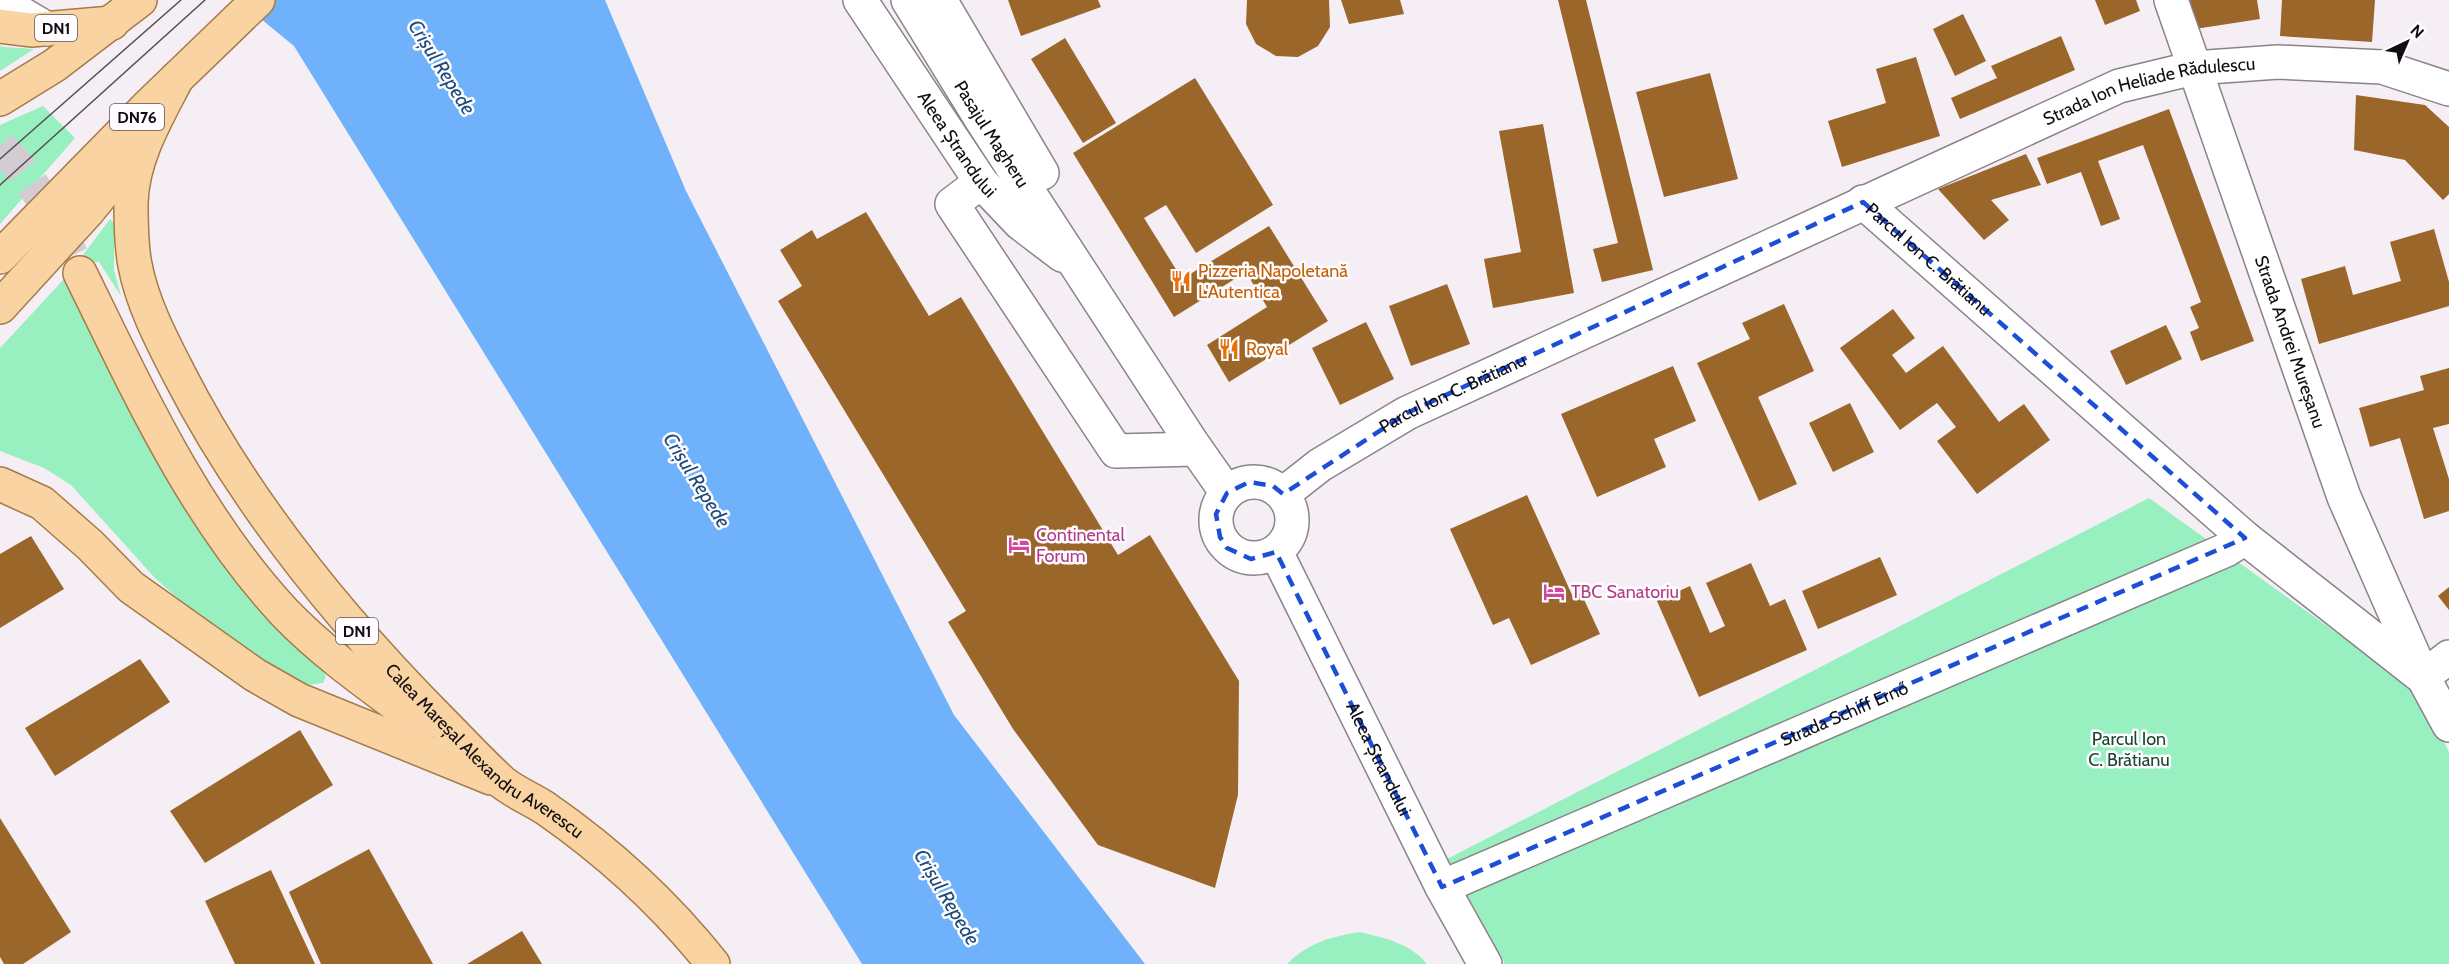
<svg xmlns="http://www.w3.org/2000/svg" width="2449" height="964" viewBox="0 0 2449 964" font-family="Cabin,sans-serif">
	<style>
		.green { fill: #98f0c0 }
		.water { fill: #6fb2fb }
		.building { fill: #9a662a }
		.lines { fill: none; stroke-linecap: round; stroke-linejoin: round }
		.major-tunnel { stroke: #d4ccd3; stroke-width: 33; stroke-dasharray: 33 16; stroke-linecap: butt }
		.minor-casing { stroke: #8a838a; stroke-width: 36 }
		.major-casing { stroke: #a67b48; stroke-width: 36 }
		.minor { stroke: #fff; stroke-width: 33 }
		.major { stroke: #fad3a3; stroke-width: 33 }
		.tram { stroke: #545054; stroke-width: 1.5 }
		.marked { fill: none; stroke: #1d4ed8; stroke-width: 4.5; stroke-dasharray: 12 8; stroke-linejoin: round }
		.labels { text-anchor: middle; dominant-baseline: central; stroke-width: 5; stroke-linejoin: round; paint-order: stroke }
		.shield { fill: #fffdff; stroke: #585558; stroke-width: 1.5 }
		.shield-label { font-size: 16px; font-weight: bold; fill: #100d10 }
		.street-label { font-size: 18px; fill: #100d10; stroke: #fffdff }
		.food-label { font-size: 18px; fill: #c56008; stroke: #fffdff; text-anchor: start }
		.hotel-label { font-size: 18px; fill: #b23c85; stroke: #fffdff; text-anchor: start }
		.park-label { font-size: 18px; fill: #1a4630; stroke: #fffdff }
		.water-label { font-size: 20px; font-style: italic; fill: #1d4b7a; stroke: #fffdff }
	</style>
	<rect width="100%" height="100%" fill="#f6eef5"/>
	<!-- green -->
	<path class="green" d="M0 46 4 47 34 49 0 71Z
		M43 106 75 138 0 224V125Z
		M110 219 114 223V270L121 296 99 262 85 263 71 271Z
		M65 278 141 433 201 528 253 601 323 671 326 676 323 683 307 685 270 665 204 622 155 578 71 485 44 468 0 451V348Z
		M2149 498 2419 692 2449 752V964H1505L1447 859Z
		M1359 932C1385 938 1410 943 1427 964H1287C1308 943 1330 937 1359 932Z"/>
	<!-- water -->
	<path class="water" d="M238 0H605L686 191 954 715 1145 964H862L294 46Z"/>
	<!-- building -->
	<path class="building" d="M1008 0H1098L1101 7 1021 36Z
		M1247 0H1329L1330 27 1318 46 1298 57 1276 56 1256 44 1246 24Z
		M1341 0H1400L1404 14 1349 24Z
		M1558 0H1586L1653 270 1602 282 1593 249 1618 243Z
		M2095 0H2136L2140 11 2105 25Z
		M2190 0H2257L2260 19 2195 29Z
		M2282 0H2375L2372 42 2280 36Z
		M1963 14 1986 61 1955 76 1933 29Z
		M2061 36 2075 70 1960 119 1951 98 1997 78 1991 66Z
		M1065 38 1116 123 1083 143 1031 59Z
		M1916 57 1940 136 1842 167 1828 121 1886 103 1876 69Z
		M1710 73 1738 179 1664 197 1636 92Z
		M1195 78 1273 205 1196 253 1166 205 1144 218 1182 279 1269 226 1328 321 1229 382 1207 345 1267 307 1246 272 1174 317 1073 153Z
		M2356 95 2425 105 2449 127V194L2443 200 2405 160 2354 150Z
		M2169 109 2254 341 2201 361 2190 332 2199 328 2190 307 2201 302 2143 145 2098 161 2120 219 2101 226 2081 172 2047 184 2037 158Z
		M1543 124 1574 293 1493 308 1484 259 1521 252 1499 131Z
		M2026 154 2041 185 1991 200 2009 220 1984 240 1938 189Z
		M866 212 929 316 961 297 1118 555 1150 535 1239 681 1238 795 1215 888 1098 845 1013 729 948 622 966 611 778 301 802 286 780 250 812 230 817 239Z
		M2434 229 2449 282V306L2319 344 2301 279 2345 266 2353 295 2401 281 2390 242Z
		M1447 284 1470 344 1411 366 1389 306Z
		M1784 304 1814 371 1758 397 1797 484 1759 501 1697 363 1750 339 1742 323Z
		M1893 309 1915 338 1892 355 1906 373 1943 346 1999 422 2024 404 2050 440 1977 494 1937 441 1956 427 1937 403 1900 430 1840 348Z
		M1366 322 1394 379 1340 405 1312 348Z
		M2166 325 2182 359 2126 385 2110 351Z
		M1673 366 1696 421 1654 439 1666 467 1597 497 1561 414Z
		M2449 368V424L2433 428 2449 479V511L2424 519 2400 438 2370 447 2359 408 2424 390 2420 376Z
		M1850 403 1874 452 1833 472 1809 423Z
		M1527 495 1573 597 1581 593 1600 634 1531 665 1509 618 1493 625 1450 529Z
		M31 536 64 589 0 628V554Z
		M1880 557 1897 595 1818 629 1802 591Z
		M1751 563 1770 606 1785 599 1807 650 1699 697 1657 601 1690 586 1710 633 1725 626 1706 583Z
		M2449 587V610L2438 596Z
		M140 659 170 702 55 776 25 728Z
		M300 730 333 785 205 863 170 811Z
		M0 818 71 932 23 964H4L0 957Z
		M369 849 433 964H321L289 892Z
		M271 870 315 964H235L205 901Z
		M522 931 542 964H467Z"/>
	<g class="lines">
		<!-- major-tunnel -->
		<path class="major-tunnel" d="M0 147C37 180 59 228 80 273"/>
		<defs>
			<g id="minor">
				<path id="s1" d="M860 0 981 182 1020 223 1062 255"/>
				<path id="s2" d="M908 0 983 122 1192 443 1227 493"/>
				<path d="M940 0 1042 173"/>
				<path id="s3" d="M2171 0 2344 497 2423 677 2449 725"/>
				<path d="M0 1 47 29"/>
				<path d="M981 182 952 204 1116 451 1196 449"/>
				<path id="s4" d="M1863 202 2245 538 2421 676"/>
				<circle cx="1254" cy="520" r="38"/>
				<path id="s5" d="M1283 494 1320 465 1407 413 2119 86 2194 68 2278 62 2382 67 2449 89"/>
				<path id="s6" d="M1276 552 1442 887 1485 964"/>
				<path d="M2423 677 2449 657"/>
				<path id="s7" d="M1442 887 2226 550 2245 538"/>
			</g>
			<g id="major">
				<path d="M0 26 31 30 112 23"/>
				<path id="s8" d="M177 78C157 117 132 158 131 203 131 223 131 246 135 265 142 303 162 341 179 374 245 503 337 616 438 718 459 739 480 762 502 782 514 792 531 799 545 808 607 851 666 905 713 964"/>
				<path d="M0 99 55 65 140 0"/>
				<path d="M0 257 146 108 258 0"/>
				<path d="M80 273C138 391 194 515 284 612 325 655 375 689 422 724"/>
				<path d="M0 307 88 211 139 148"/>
				<path d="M0 484 42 503 90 545 131 587 255 675 299 700 491 778"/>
			</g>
		</defs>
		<!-- minor casing -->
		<use href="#minor" class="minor-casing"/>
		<!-- major casing -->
		<use href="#major" class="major-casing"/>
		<!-- minor -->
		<use href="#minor" class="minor"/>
		<!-- major -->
		<use href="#major" class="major"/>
		<!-- tram -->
		<path class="tram" d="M0 159 181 0
			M0 185 205 0"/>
	</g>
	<!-- marked area -->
	<path class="marked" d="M1863 202 2245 538 1442 887 1276 552 1251 559 1227 548 1220 537 1216 514 1227 493 1249 482 1273 486 1283 494 1407 413Z"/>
	<!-- icons -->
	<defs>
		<symbol id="restaurant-bare" viewBox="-9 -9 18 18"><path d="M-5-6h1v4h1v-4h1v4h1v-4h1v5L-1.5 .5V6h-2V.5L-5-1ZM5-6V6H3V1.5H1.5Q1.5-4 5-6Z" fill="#e8710a" stroke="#fffdff" stroke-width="2.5" paint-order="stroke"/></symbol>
		<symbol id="hotel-bare" viewBox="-9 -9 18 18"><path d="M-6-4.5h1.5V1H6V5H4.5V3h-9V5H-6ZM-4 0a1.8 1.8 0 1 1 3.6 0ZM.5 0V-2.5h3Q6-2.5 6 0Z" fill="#d1479c" stroke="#fffdff" stroke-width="2.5" paint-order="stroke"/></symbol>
	</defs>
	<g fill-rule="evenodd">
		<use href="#restaurant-bare" x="1166" y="266" width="30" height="30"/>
		<use href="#restaurant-bare" x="1214" y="334" width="30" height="30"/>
		<use href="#hotel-bare" x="1004" y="530" width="30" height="30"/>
		<use href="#hotel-bare" x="1539" y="577" width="30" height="30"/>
	</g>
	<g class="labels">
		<!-- shield labels -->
		<g class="shield">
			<rect x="35" y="15" width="42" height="26" rx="4.5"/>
			<rect x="110" y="104" width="54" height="26" rx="4.5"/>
			<rect x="336" y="618" width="42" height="26" rx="4.5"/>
		</g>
		<g class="shield-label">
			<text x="56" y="28">DN1</text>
			<text x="137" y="117">DN76</text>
			<text x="357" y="631">DN1</text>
		</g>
		<!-- street labels -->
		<g class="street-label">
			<text stroke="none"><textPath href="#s5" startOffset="960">Strada Ion Heliade Rădulescu</textPath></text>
			<text stroke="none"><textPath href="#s2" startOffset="158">Pasajul Magheru</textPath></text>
			<text stroke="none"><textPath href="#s1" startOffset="174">Aleea Ștrandului</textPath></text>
			<text stroke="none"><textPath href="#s4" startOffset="87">Parcul Ion C. Brătianu</textPath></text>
			<text stroke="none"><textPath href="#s3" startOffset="362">Strada Andrei Mureșanu</textPath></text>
			<text stroke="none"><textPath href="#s5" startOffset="198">Parcul Ion C. Brătianu</textPath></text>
			<text stroke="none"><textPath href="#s7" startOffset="438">Strada Schiff Ernő</textPath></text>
			<text stroke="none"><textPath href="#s8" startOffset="804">Calea Mareșal Alexandru Averescu</textPath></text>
			<text stroke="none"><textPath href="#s6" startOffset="231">Aleea Ștrandului</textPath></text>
		</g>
		<!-- food labels -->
		<g class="food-label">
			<text x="1198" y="271">Pizzeria Napoletană<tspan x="1198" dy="21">L'Autentica</tspan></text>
			<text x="1246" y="349">Royal</text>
		</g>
		<!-- hotel labels -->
		<g class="hotel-label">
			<text x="1036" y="535">Continental<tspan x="1036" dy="21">Forum</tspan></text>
			<text x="1571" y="592">TBC Sanatoriu</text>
		</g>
		<!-- park labels -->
		<g class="park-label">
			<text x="2129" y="739">Parcul Ion<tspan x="2129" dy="21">C. Brătianu</tspan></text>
		</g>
		<!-- water labels -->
		<g class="water-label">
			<text transform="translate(442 67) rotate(58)">Crișul Repede</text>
			<text transform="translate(697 480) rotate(58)">Crișul Repede</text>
			<text transform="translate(947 897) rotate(59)">Crișul Repede</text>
		</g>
	</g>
	<!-- north arrow -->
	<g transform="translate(2407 42) rotate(44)" stroke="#fffdff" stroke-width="4.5" paint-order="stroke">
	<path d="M0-4.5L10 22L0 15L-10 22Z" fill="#100d10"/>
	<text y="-9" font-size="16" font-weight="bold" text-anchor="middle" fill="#100d10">N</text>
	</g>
</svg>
